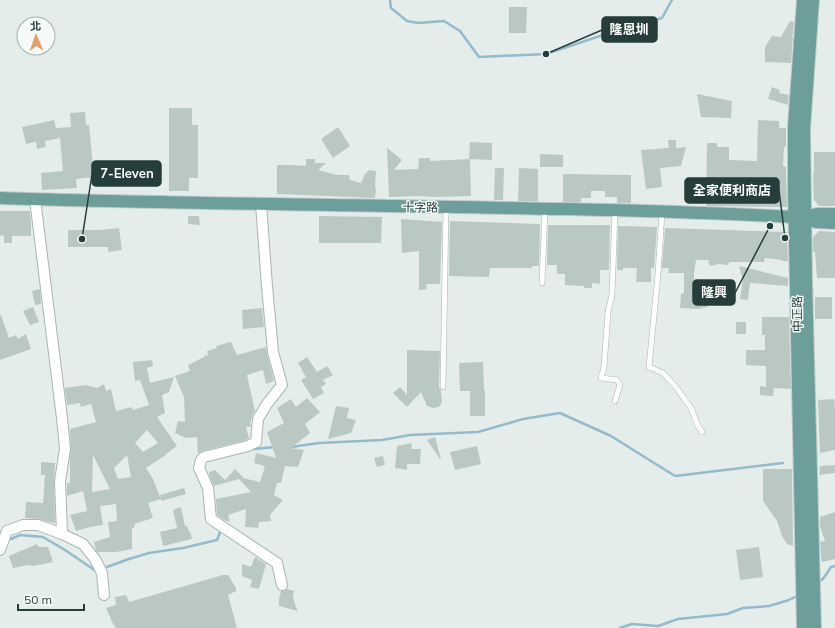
<svg xmlns="http://www.w3.org/2000/svg" width="835" height="628" viewBox="0 0 835 628" font-family="Mulish,'Noto Sans TC',sans-serif">
	<style>
		.lines { fill: none; stroke-linecap: round; stroke-linejoin: round }
		.stream { stroke: #92bbcd; stroke-width: 2.5 }
		.building { fill: #bac8c4; fill-rule: evenodd }
		.service-casing { stroke: #a8b5b3; stroke-width: 6 }
		.minor-casing { stroke: #a8b5b3; stroke-width: 12 }
		.primary-casing { stroke: #c2c9c8; stroke-width: 14 }
		.service { stroke: #fff; stroke-width: 5 }
		.minor { stroke: #fff; stroke-width: 10 }
		.primary { stroke: #6d9f9a; stroke-width: 12 }
		.labels { text-anchor: middle; dominant-baseline: central; stroke-width: 3; stroke-linejoin: round; paint-order: stroke }
		.street-label { font-size: 12px; fill: #263e3b; stroke: #f5faf8 }
		.leader { fill: none; stroke: #263e3b; stroke-width: 1.5 }
		.callout-dot { fill: #263e3b; stroke: #f5faf8; stroke-width: 1.5 }
		.callout { fill: #263e3b; stroke: #263e3b; stroke-width: 1.5 }
		.callout-label { font-size: 13px; text-anchor: middle; font-weight: bold; fill: #fff }
	</style>
	<rect width="100%" height="100%" fill="#e5edeb"/>
	<g class="lines">
		<!-- stream -->
		<path class="stream" d="M390 0 391 8 407 21 418 23 444 21 460 31 479 57 546 54 618 30 662 18 672 0
			M290 447 298 446 319 443 382 440 410 435 478 432 523 419 560 413 611 436 675 476 783 463
			M253 449 275 447
			M11 539 20 535 43 537 65 550 96 571
			M107 567 129 559 149 553 183 548 217 540 221 530 220 529
			M818 582 823 579 831 567 835 566
			M620 628 632 624 658 626 678 619 727 614 743 608 769 606 789 600 797 596"/>
	</g>
	<!-- building -->
	<path class="building" d="M509 7H527L526 33H509Z
		M790 21 794 22 793 34 791 37H793L791 63 765 62V47L772 36 781 37Z
		M772 87 780 90 779 93 789 95 788 105 768 99Z
		M697 94 732 101 731 118 701 117Z
		M169 108H192V125H198V178H189V191H169Z
		M85 112 86 125H89L94 177 76 179 77 188 42 190 41 173 63 171 60 138 45 141 46 147 37 149 36 142 26 144 22 127 54 120 56 128 71 127 70 113Z
		M758 120 779 121V128H786V147H784L783 166 786 167 787 207 706 206 707 143H717V147H729V160L757 161Z
		M338 127 350 146 333 158 321 139Z
		M668 140H676V148L686 147 681 166 660 168 662 187 646 189 641 150 669 148Z
		M470 142 492 143V160L469 159Z
		M387 148 402 160 394 170 418 169 419 158H430V161L470 159 471 196 436 197 418 196 389 197Z
		M814 152H835V206H819L814 200 813 174H814Z
		M540 154 563 155V167H540Z
		M306 159H315V163H326L318 170 337 175H349L350 180 361 183 365 174 369 170 376 171 375 186 376 189 375 198 277 194V165H292L306 166Z
		M495 168H504L503 200H494Z
		M519 168 538 169V201H518Z
		M563 174 631 175V203H617V197H605V191H591V198H581V202H563Z
		M0 211H30L31 223V236H12V243H4V235L0 236Z
		M188 216H199L200 225 188 224Z
		M319 216 382 217 381 243H319Z
		M401 219 442 222 440 284H426L427 289 419 290V251L402 253Z
		M450 221 540 224 539 266H532V268H490L489 277 449 276Z
		M548 225H610L609 270H600V284L592 283V288H584V286L565 285V274H557V265H547Z
		M618 226 657 227 654 268H651V282H636L637 268H623V270H617Z
		M119 228 122 250 108 252V247H68V230H100Z
		M665 228 787 232 788 261H782V260L765 258 764 262H729L728 265 719 264 710 266 708 260H696L694 273V303L713 287 717 293 707 307 699 309 680 308 681 294 684 293V273H668L669 268H662Z
		M819 231 835 232V278H817L815 252H813V237Z
		M739 266 788 278V286L750 283 748 300 740 299 743 280Z
		M40 289 41 304 35 305 32 291Z
		M815 297H832V319H815Z
		M33 307 39 322 30 325 23 311Z
		M262 308 264 327 243 329 242 310Z
		M0 315H1L9 338 16 335 18 339 26 334 31 349 0 360Z
		M762 317H789L791 389 774 388 773 396 760 395V386L766 387V366L746 365V350H765V335H762Z
		M736 322H746V334H736Z
		M231 342 237 355 266 347 267 354 274 381 266 384 263 370 247 375 255 411 252 416 251 421H250L251 427H246L249 438 246 440 202 451 198 454 197 437 186 438 175 433 178 421 185 422 184 397 175 376 190 371 188 365 204 357V356L208 355 207 351 217 348 216 346Z
		M407 350 440 351 439 387 441 391 442 402 439 407 433 408 427 406 421 392 407 407 393 393 400 387 407 395Z
		M307 357 317 372 327 366 333 375 323 380 326 384 321 387 324 393 313 399 301 380 306 377 298 363Z
		M152 360 153 366 147 368 150 383 174 377 169 392 162 395 165 413 157 417 177 446 166 454V455L146 468 153 479 161 499 160 495 184 488 186 494 161 501V499L148 503 153 518 134 524 135 527 132 528V549L116 552H98L96 550 94 542 110 537 108 522 117 521 116 504 100 506 103 525 90 527 76 531 70 515 87 511 83 491 67 496V483H70V459L71 449 70 429 96 422 91 404 81 407 80 403 67 405 65 388 86 385 97 388 104 384 106 391 111 389 116 411 132 407 133 410 149 405 140 380 135 381 133 362ZM147 430 158 443 143 452 135 443ZM93 455 110 489 92 492ZM127 455 131 477 118 479 114 468Z
		M483 362 484 390H485V416H470V391H460L459 363Z
		M307 398 320 412 305 424 310 433 291 448 304 450 298 467 285 466 281 483H277L274 495 283 500 270 515 271 521 259 522 258 528 245 527 246 509 228 515 230 521H226L217 515 216 499 251 492 239 479 214 486 210 477 209 472 215 470 225 480 235 469 244 478H242L260 482 265 466 254 463 256 453 276 458 267 432 284 423 277 408 291 399 296 407Z
		M834 399 835 406V450L820 453 818 400Z
		M336 406 349 408 347 418 356 420 351 433 328 439Z
		M435 437 441 459H440L427 440Z
		M412 443 411 449H421L420 464H407V470L395 468 397 446Z
		M477 446 481 464 455 470 450 452Z
		M383 456 385 465 377 467 374 458Z
		M41 462 55 463 54 481 55 523 49 522 38 519 25 518 26 502 43 503 45 475H41Z
		M835 465V473L819 475 820 466Z
		M763 469H792L793 546 787 544 782 536 777 521 763 501Z
		M181 507 185 526H187L189 532 190 531 192 539 163 546 160 532 177 528 173 510Z
		M835 512V559L822 562 821 556 820 542 825 541 820 526V517Z
		M37 544 39 547H48L53 562 34 566 28 565 13 568 9 556Z
		M759 547 763 577 740 580 736 550Z
		M255 557 266 564 259 589 250 587 252 580 242 576V564L251 567Z
		M223 575H228L236 588V591L228 595 237 628H116L113 624 106 608 116 605 115 597 126 595 129 602Z
		M287 589 294 591 293 596 295 605 298 611 279 606V599L281 591H284Z"/>
	<g class="lines">
		<defs>
			<path id="service" d="M615 211 612 295 608 312 604 367 601 378 617 380 620 385 615 401
				M662 212 658 274 649 367 663 373 675 386 691 408 698 426 702 432
				M542 283 545 209
				M443 387 446 207"/>
			<path id="minor" d="M261 204 267 286 273 352 282 385 267 404 258 419 256 442 248 446 204 457 201 460 199 468 208 488 211 519 277 563 282 585
				M62 534 83 544 95 559 102 573 104 595
				M0 550 7 531 23 525H38L62 534 60 481 65 449 62 418 35 199"/>
			<path id="primary" d="M813 0 804 129 806 280 815 628
				M0 198C265 207 530 204 795 217H805L817 214H835
				M805 217 816 222 835 223
				M803 628 794 191V127L803 0"/>
		</defs>
		<!-- service casing -->
		<use href="#service" class="service-casing"/>
		<!-- minor casing -->
		<use href="#minor" class="minor-casing"/>
		<!-- primary casing -->
		<use href="#primary" class="primary-casing"/>
		<!-- service -->
		<use href="#service" class="service"/>
		<!-- minor -->
		<use href="#minor" class="minor"/>
		<!-- primary -->
		<use href="#primary" class="primary"/>
	</g>
	<g class="labels">
		<!-- street labels -->
		<g class="street-label">
			<text transform="translate(420 207) rotate(1)">十字路</text>
			<text transform="translate(797 314) rotate(-91)">中正路</text>
		</g>
	</g>
	<!-- callouts -->
	<path class="leader" d="M546 54L602 30M82 239L92 174M785 238L779 190M770 226L735 293"/>
	<g class="callout-dot">
		<circle cx="546" cy="54" r="4"/>
		<circle cx="82" cy="239" r="4"/>
		<circle cx="785" cy="238" r="4"/>
		<circle cx="770" cy="226" r="4"/>
	</g>
	<g class="callout">
		<rect x="602" y="17" width="55" height="25" rx="4"/>
		<rect x="92" y="161" width="69" height="25" rx="4"/>
		<rect x="685" y="178" width="94" height="25" rx="4"/>
		<rect x="693" y="280" width="42" height="25" rx="4"/>
	</g>
	<g class="callout-label">
		<text x="629" y="34">隆恩圳</text>
		<text x="127" y="178">7-Eleven</text>
		<text x="732" y="195">全家便利商店</text>
		<text x="714" y="297">隆興</text>
	</g>
	<!-- north arrow -->
	<g transform="translate(36 36) rotate(358)"><circle r="19" fill="#f5faf8" stroke="#a2afac"/>
	<path d="M0-3L7 15L0 10L-7 15Z" fill="#e79c6a"/>
	<text y="-6" font-size="11" font-weight="bold" text-anchor="middle" fill="#263e3b">北</text>
	</g>
	<!-- scale -->
	<path d="M18 604v6h66v-6" fill="none" stroke="#263e3b" stroke-width="2"/>
	<text x="24" y="604" font-size="12" fill="#263e3b" stroke="#f5faf8" stroke-width="3" paint-order="stroke">50 m</text>
</svg>
